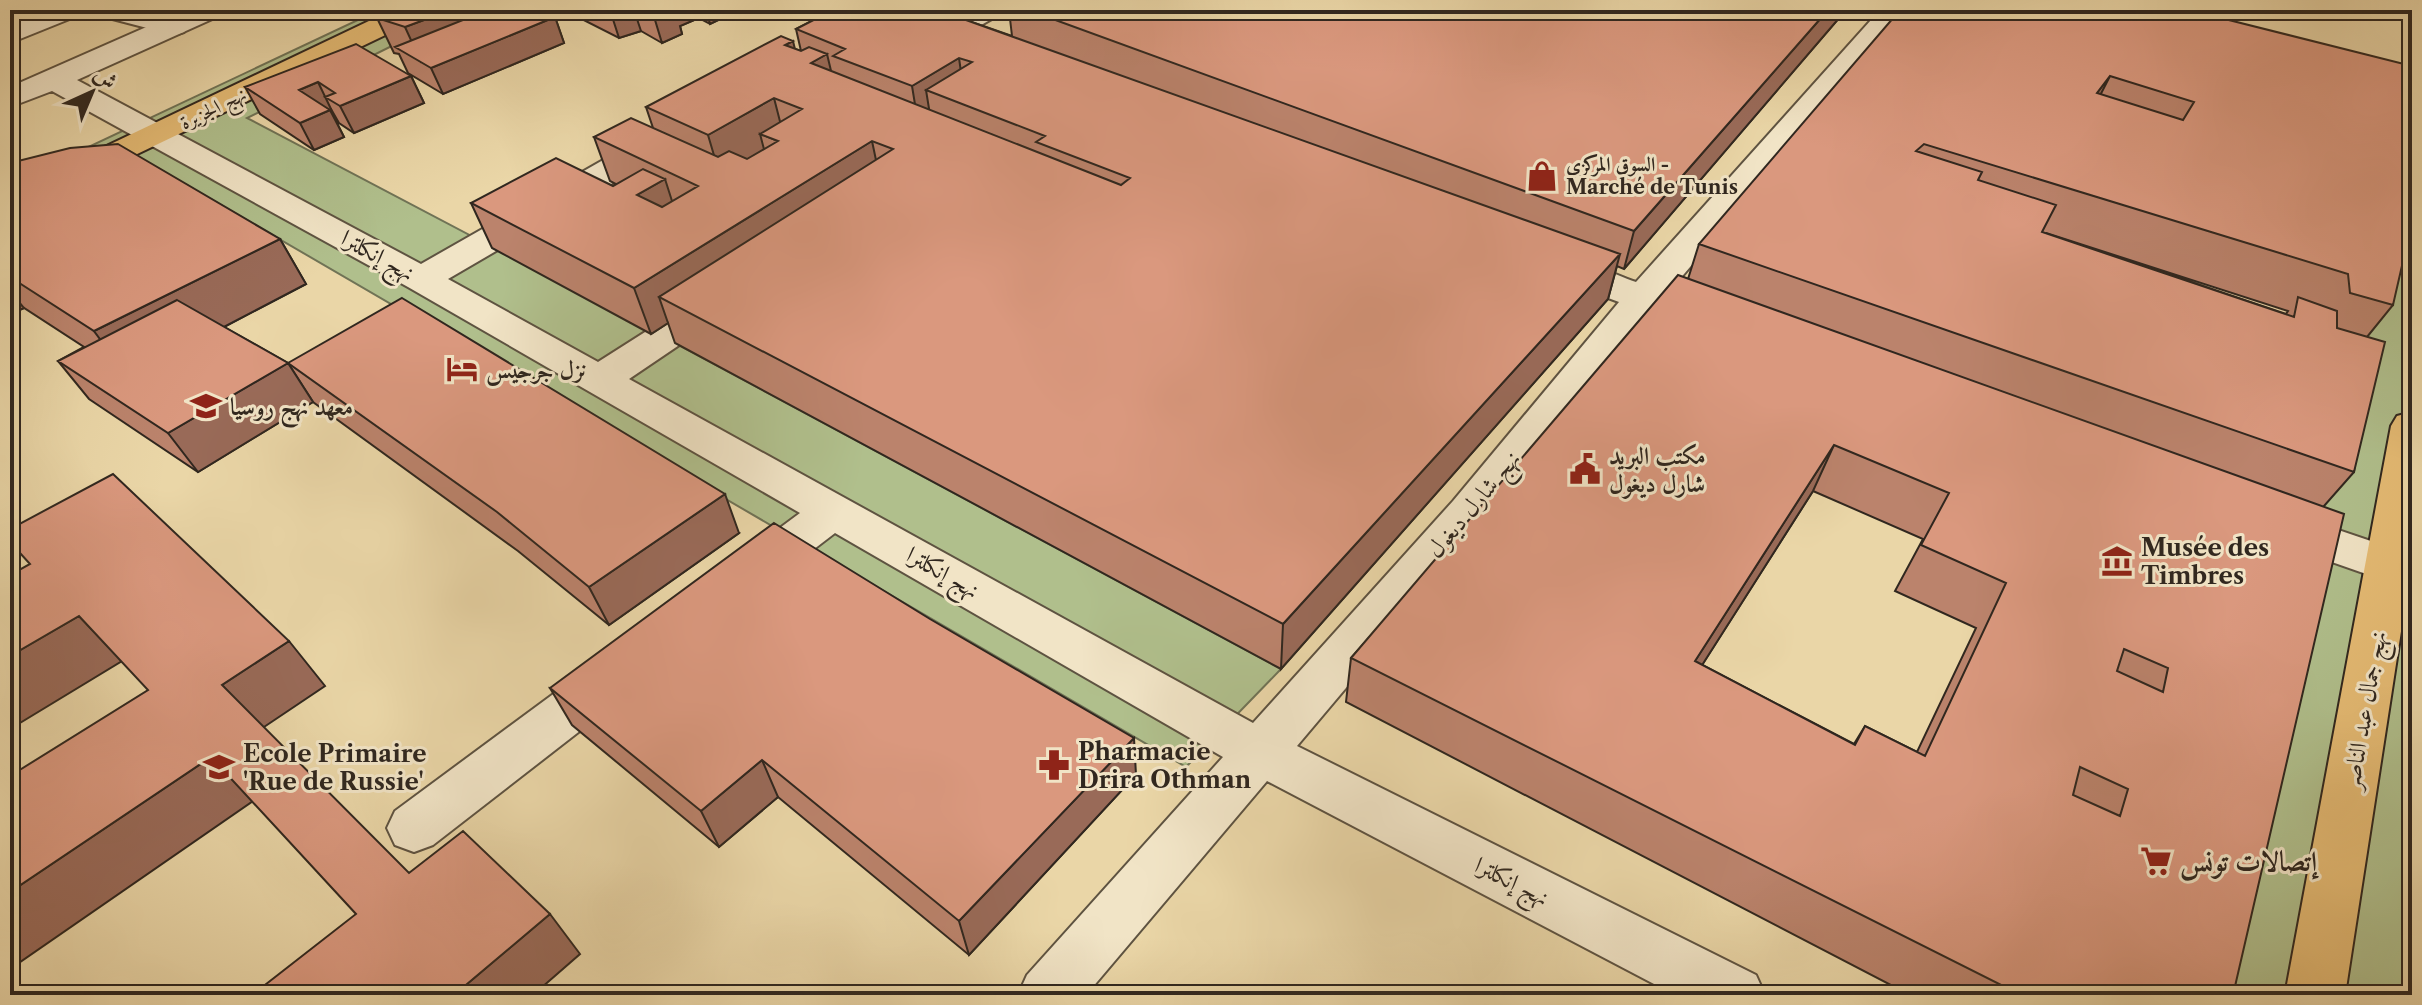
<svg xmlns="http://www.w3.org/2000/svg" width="2422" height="1005" viewBox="0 0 2422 1005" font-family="'Libre Caslon Text',Amiri,serif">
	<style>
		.green { fill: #b0bf8c; stroke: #707356; stroke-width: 2 }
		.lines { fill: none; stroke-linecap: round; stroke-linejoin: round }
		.pedestrian-casing { stroke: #5e5341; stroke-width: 4 }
		.minor-casing { stroke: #5e5341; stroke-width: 4 }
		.primary-casing { stroke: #30271f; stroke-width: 4 }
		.pedestrian { fill: #f1e4c6; fill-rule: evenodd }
		.minor { fill: #f1e4c6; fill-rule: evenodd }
		.primary { fill: #e5bb74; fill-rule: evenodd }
		.wall { fill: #bb836c; stroke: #30271f; stroke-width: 2; fill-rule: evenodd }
		.shaded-wall { fill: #996a58; stroke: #30271f; stroke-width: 2 }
		.building { fill: #da987e; stroke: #30271f; stroke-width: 2; fill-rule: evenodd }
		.labels { text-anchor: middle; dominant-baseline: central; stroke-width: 6; stroke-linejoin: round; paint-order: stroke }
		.far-street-label { font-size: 20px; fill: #30271f; stroke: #f1e4c6 }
		.far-poi-label { font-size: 20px; font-weight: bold; fill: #30271f; stroke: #f1e4c6; text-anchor: start }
		.street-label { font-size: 24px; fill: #30271f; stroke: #f1e4c6 }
		.poi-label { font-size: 24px; font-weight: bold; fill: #30271f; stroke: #f1e4c6; text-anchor: start }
		.near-poi-label { font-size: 28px; font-weight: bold; fill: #30271f; stroke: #f1e4c6; text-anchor: start }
	</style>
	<rect width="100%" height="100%" fill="#ead6a7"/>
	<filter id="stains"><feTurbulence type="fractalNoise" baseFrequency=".0025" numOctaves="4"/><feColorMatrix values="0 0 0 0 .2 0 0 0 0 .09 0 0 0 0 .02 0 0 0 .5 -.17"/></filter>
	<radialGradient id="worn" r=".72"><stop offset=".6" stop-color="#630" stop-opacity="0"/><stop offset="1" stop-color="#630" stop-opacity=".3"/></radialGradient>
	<!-- green -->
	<path class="green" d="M379 10H464L247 118 675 343 1281 669 1186 767 147 162 10 184Z
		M2412 132V995H2194Z"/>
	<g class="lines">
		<defs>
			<path id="pedestrian" d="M42 10H81L77 16 10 43V23Z
				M97 10H145L184 20 188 26 184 32 174 35 101 16Z"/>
			<path id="minor" d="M185 10H223L219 16 77 80 421 264 647 135 659 132 671 135 675 142 671 149 448 279 598 362 708 292 721 288 734 292 740 300 734 308 629 379 1253 723 1453 501 1619 302 1543 274 1538 266 1543 258C1572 251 1609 273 1636 282L1880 10H1909L1667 294 1723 314 1728 322 1723 330 1709 334 1650 314 1485 523 1297 746 1756 975 1765 995H1675L1267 781 1086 995H1018L1027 975 1223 757 835 533 766 586 750 591 734 586 727 574 734 562 800 513 408 287 52 91 10 107V87Z
				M966 10H1001L997 16 946 45H926L921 39 926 33Z
				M2282 511 2412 555V590L2266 539 2260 527 2266 515Z
				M612 658 630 664 637 678 630 692 433 845 414 852 395 845 387 828 395 811 594 664Z"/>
			<path id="primary" d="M392 10H429L425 16 10 215V192Z
				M2412 412V560L2345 995H2285L2391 426 2397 416Z"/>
		</defs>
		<!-- pedestrian casing -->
		<use href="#pedestrian" class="pedestrian-casing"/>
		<!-- minor casing -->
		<use href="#minor" class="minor-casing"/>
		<!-- primary casing -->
		<use href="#primary" class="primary-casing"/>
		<!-- pedestrian -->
		<use href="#pedestrian" class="pedestrian"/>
		<!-- minor -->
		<use href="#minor" class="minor"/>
		<!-- primary -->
		<use href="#primary" class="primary"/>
	</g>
	<!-- wall -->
	<path class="wall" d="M394 10H551L545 12 555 17 564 43 443 94 408 73 399 54 394 53 377 18Z
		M564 10H739L710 24 699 18 680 26 682 34 662 43 641 31 619 38Z
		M833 10H942L940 11 1012 36 1009 10H1846L1624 269 1617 266 1608 299 1281 669 675 343 668 323 651 334 492 248 471 203 613 186 616 184 610 181 594 137 653 128 646 107 795 49 801 51 796 29Z
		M2189 10 2393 305 2367 337 2354 472 2324 506 2233 995H1910L1346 702 1351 658 1688 279 1699 244ZM2046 233 2288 311 2286 314ZM1813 491 1923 539 1895 591 1976 628 1917 752 1865 726 1854 744 1702 665Z
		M411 76 424 103 354 133 339 123 331 109H330L344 137 314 150 260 114 245 87Z
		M10 163 280 239 306 284 224 327 288 363 313 402 198 472 89 399 58 361 84 347 24 308 10 314Z
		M288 363 739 533 609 625 518 551 313 402Z
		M550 688 1136 775 969 955 778 797 719 847 572 725Z"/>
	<!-- shaded-wall -->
	<path class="shaded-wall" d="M451 10H535L421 62 405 27Z
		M610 10H634L641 31 619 38Z
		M652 10H697L699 18 680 26 682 34 662 43Z
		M706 10H739L710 24Z
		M1828 10H1846L1624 269 1634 231Z
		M555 17 564 43 443 94 431 68Z
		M793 41 803 83 785 45Z
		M827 54 837 96 811 63Z
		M959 58 965 100 926 90 931 121 919 129 912 86Z
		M411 76 424 103 354 133 340 106Z
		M2110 76 2088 119 2097 93Z
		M318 82 331 109 313 116 299 90Z
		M774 98 785 141H778L760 134 765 153 721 179 708 135Z
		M330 110 344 137 314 150 300 123Z
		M872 141 881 184 659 297 668 323 651 334 634 288Z
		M665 179 679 223 637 195Z
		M280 239 306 284 128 377 94 331Z
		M1620 254 1608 299 1281 669 1283 624Z
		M10 291 24 308 10 314Z
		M288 363 313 402 198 472 168 433Z
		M1834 445 1813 491 1676 706 1695 661Z
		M725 494 739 533 609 625 589 587Z
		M79 616 122 661 10 729V656Z
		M289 641 325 686 261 729 222 685Z
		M1134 738 1136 775 969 955 959 921Z
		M211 757 253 801 10 969V892Z
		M762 760 778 797 719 847 701 811Z
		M550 914 580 954 533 995H454Z"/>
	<!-- building -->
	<path class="building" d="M394 10H451L405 27 377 18Z
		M488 10H542L555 17 431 68 395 47Z
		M833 10H938L1620 254 1283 624 659 297 893 149 872 141 634 288 471 203 556 158 613 186 643 169 665 179 637 195 662 207 698 186 594 137 631 118 718 157 729 151 747 159 778 141 760 134 802 109 774 98 708 135 646 107 781 36 793 41 785 45 801 51 809 47 827 54 811 63 1121 185 1130 178 1036 142 1045 136 926 90 972 62 959 58 912 86 833 56 845 49 796 29Z
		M1028 10H1828L1634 231Z
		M1900 10H2189L2412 66V222L2393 305 2350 293 2348 274 1924 144 1916 151 1982 172 1978 180 2056 205 2042 232 2294 317 2298 297 2337 311V328L2385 342 2354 472 1699 244ZM2110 76 2194 102 2183 120 2097 93Z
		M356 44 411 76 340 106 325 97 335 93 318 82 299 90 330 110 300 123 245 87Z
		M118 144 280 239 94 331 10 277V163L70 148Z
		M1678 275 2344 514 2233 995H2021L1351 658ZM1834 445 1949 493 1921 545 2006 583 1925 756 1865 726 1855 745 1695 661ZM2124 649 2168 668 2163 692 2117 671ZM2080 767 2128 789 2120 816 2073 795Z
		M402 298 725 494 589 587 497 512 288 363Z
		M177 300 288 363 168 433 58 361Z
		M113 474 289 641 222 685 409 873 463 831 550 914 454 995H252L356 914 211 757 10 892V776L148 690 79 616 10 656V575L30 564 10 542V529Z
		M774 523 930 619 1134 738 959 921 762 760 701 811 550 688Z"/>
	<!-- icons -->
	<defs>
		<symbol id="shop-bare" viewBox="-9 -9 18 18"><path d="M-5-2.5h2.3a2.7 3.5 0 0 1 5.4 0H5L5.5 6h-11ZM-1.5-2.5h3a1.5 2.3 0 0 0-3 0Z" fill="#8f2418" stroke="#f1e4c6" stroke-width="2.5" paint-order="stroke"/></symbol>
		<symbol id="hotel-bare" viewBox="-9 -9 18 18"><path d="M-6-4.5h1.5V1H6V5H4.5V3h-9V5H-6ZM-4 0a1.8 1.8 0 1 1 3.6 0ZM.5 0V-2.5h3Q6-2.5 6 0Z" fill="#8f2418" stroke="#f1e4c6" stroke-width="2.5" paint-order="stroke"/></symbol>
		<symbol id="school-bare" viewBox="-9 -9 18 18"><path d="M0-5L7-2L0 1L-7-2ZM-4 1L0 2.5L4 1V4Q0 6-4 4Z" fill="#8f2418" stroke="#f1e4c6" stroke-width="2.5" paint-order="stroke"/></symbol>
		<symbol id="civic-bare" viewBox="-9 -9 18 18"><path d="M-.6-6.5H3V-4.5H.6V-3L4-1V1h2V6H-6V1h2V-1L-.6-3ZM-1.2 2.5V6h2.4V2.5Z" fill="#8f2418" stroke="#f1e4c6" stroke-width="2.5" paint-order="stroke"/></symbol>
		<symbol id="museum-bare" viewBox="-9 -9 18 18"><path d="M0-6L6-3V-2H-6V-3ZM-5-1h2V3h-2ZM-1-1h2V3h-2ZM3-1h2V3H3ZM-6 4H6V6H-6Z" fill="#8f2418" stroke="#f1e4c6" stroke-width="2.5" paint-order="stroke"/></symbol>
		<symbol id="pharmacy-bare" viewBox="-9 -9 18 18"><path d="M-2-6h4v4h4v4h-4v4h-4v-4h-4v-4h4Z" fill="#8f2418" stroke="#f1e4c6" stroke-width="2.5" paint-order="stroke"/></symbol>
		<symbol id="supermarket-bare" viewBox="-9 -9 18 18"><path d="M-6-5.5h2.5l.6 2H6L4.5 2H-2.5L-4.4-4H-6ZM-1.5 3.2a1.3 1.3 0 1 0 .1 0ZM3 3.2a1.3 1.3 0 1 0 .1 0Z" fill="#8f2418" stroke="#f1e4c6" stroke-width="2.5" paint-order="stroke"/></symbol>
	</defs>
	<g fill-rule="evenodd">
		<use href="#shop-bare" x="1520" y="154" width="44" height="44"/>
		<use href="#hotel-bare" x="440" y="347" width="44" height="44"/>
		<use href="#school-bare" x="184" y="384" width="44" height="44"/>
		<use href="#civic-bare" x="1563" y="447" width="44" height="44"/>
		<use href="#museum-bare" x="2095" y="539" width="44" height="44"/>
		<use href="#pharmacy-bare" x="1032" y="743" width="44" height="44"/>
		<use href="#school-bare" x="197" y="745" width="44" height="44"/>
		<use href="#supermarket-bare" x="2134" y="839" width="44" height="44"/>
	</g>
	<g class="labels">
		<!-- far-street labels -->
		<g class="far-street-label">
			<text transform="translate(213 108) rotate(-26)">نهج الجزيرة</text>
		</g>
		<!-- far-poi labels -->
		<g class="far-poi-label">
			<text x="1566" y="164">السوق المركزي -<tspan x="1566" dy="23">Marché de Tunis</tspan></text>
		</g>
		<!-- street labels -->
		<g class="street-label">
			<text transform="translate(378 255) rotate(29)">نهج إنكلترا</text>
			<text transform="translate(1473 504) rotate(-50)">نهج شارل ديغول</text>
			<text transform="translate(943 572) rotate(30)">نهج إنكلترا</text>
			<text transform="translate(2364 710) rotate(-80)">نهج جمال عبد الناصر</text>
			<text transform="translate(1512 881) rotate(27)">نهج إنكلترا</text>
		</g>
		<!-- poi labels -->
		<g class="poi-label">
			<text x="486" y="369">نزل جرجيس</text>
			<text x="230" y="406">معهد نهج روسيا</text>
			<text x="1609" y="455">مكتب البريد<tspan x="1609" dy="28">شارل ديغول</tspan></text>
			<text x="2141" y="547">Musée des<tspan x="2141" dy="28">Timbres</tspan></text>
			<text x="1078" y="751">Pharmacie<tspan x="1078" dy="28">Drira Othman</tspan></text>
			<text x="243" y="753">Ecole Primaire<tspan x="243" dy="28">'Rue de Russie'</tspan></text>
		</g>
		<!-- near-poi labels -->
		<g class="near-poi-label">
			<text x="2180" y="861">إتصالات تونس</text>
		</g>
	</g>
	<!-- margin -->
	<rect width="2422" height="1005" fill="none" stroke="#ead6a7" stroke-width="40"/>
	<rect x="12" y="12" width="2398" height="981" fill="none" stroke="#30271f" stroke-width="4"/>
	<rect x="20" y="20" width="2382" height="965" fill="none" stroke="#30271f" stroke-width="2"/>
	<!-- north arrow -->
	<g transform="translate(92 92) rotate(44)" stroke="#f1e4c6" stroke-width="6" paint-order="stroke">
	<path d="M0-6L14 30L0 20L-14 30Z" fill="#30271f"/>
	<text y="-12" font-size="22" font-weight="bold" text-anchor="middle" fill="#30271f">ش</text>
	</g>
	<rect width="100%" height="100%" filter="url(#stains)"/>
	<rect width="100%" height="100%" fill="url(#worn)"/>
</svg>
